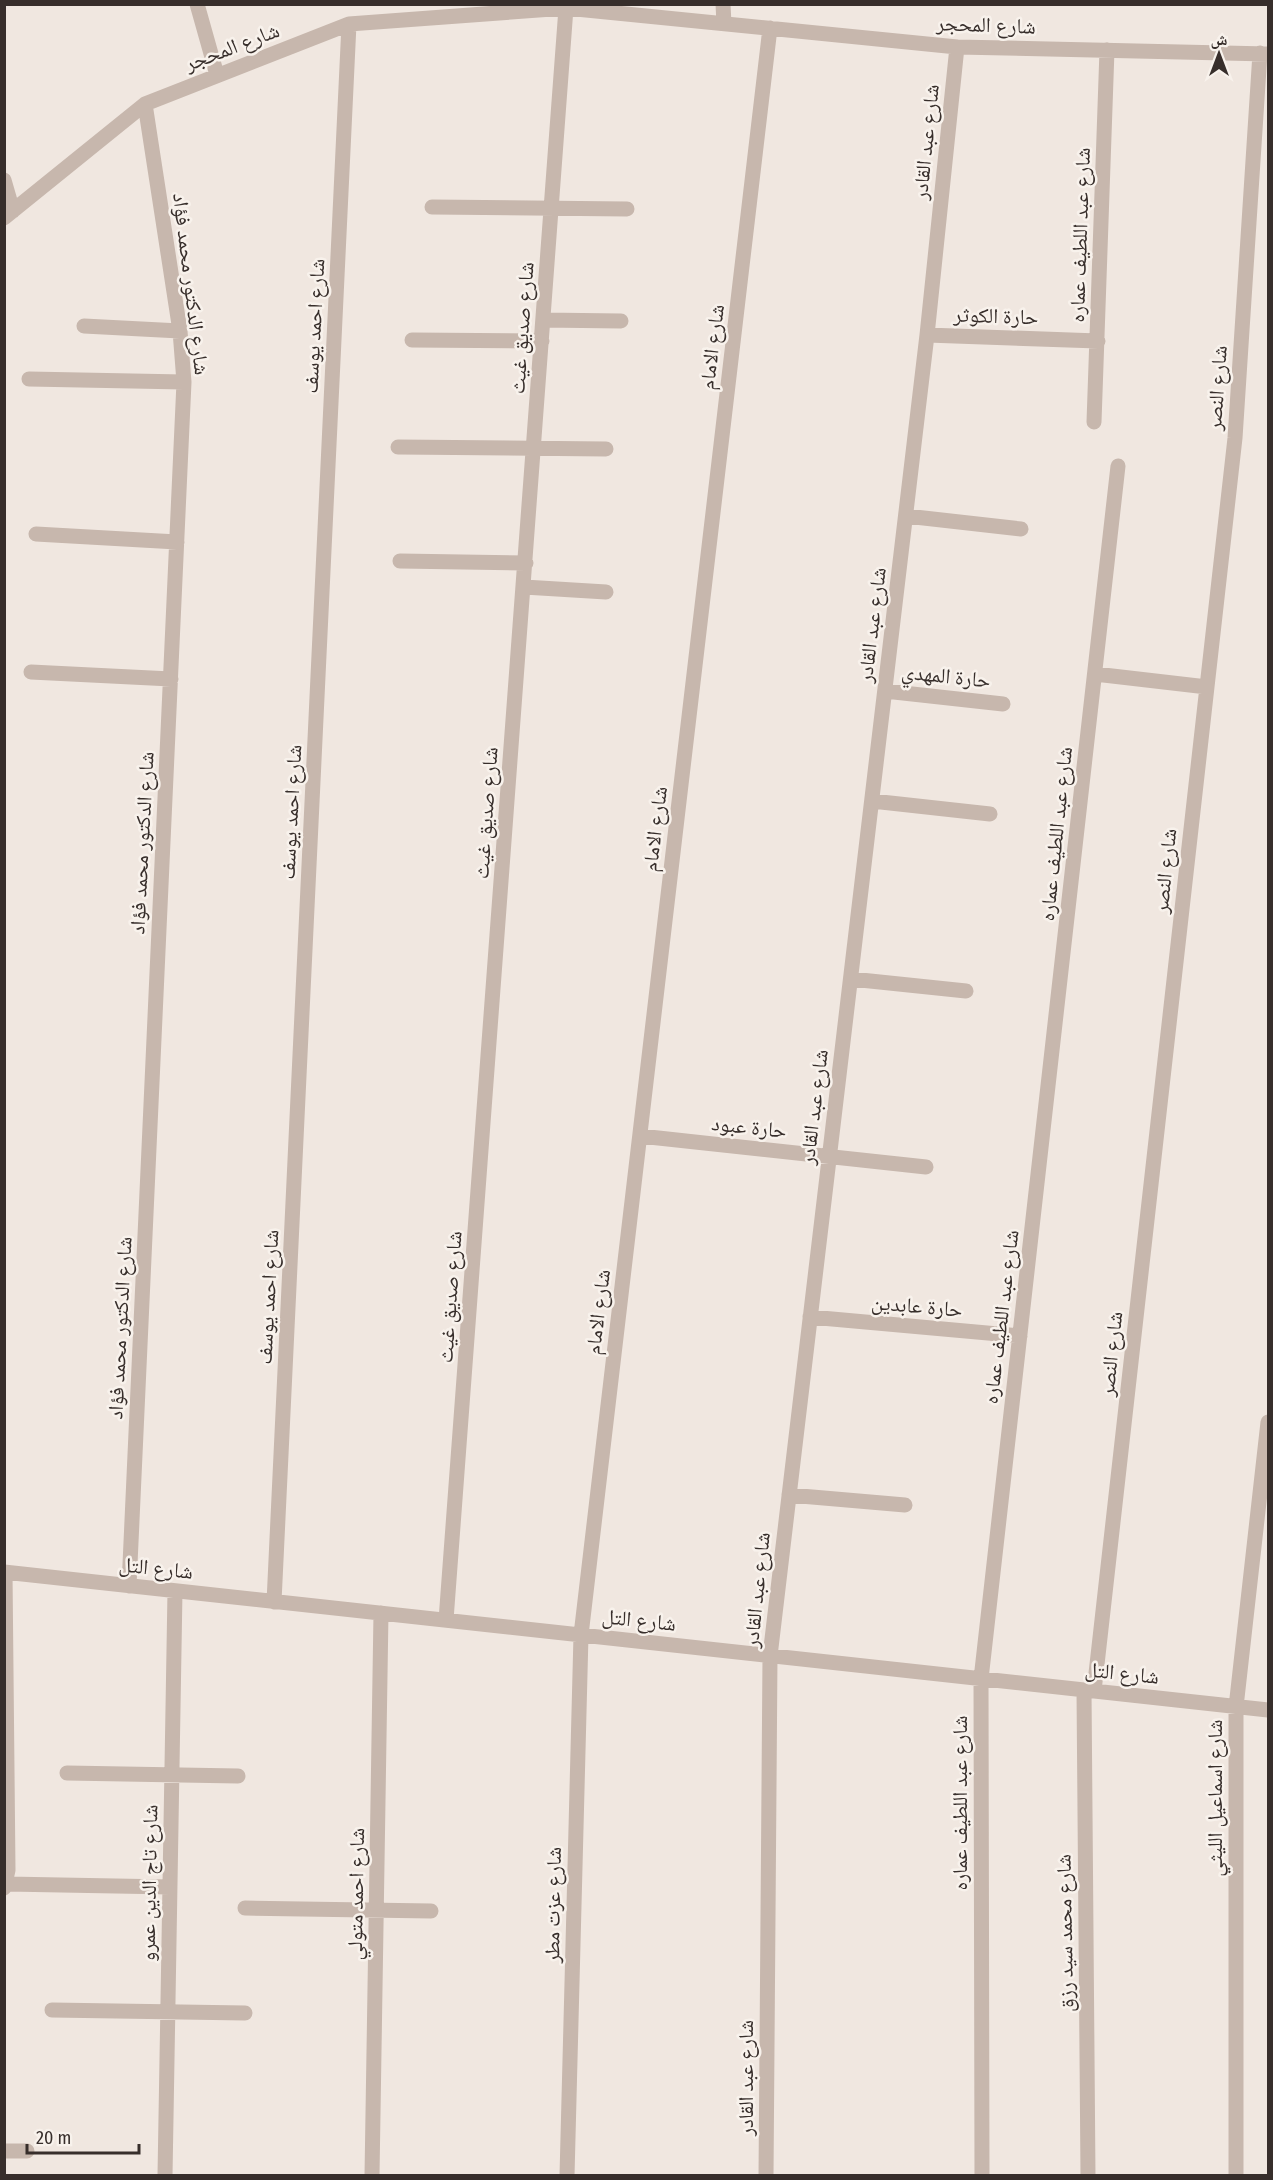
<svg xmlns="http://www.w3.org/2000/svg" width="1273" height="2180" viewBox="0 0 1273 2180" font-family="'Fira Sans Condensed','Noto Naskh Arabic',sans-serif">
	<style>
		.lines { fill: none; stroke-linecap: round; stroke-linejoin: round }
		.street { stroke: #c7b7ad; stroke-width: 15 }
		.labels { text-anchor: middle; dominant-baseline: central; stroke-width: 5; stroke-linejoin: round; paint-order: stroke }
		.street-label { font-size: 21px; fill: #372e2b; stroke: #f8f2ec }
	</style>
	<rect width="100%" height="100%" fill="#f0e7e0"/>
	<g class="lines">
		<!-- street -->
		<path class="street" d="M197 4 217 75
			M723 4 724 24
			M4 180 13 211
			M432 207 627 209
			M4 218 145 104 349 24 566 8 957 47 1268 54
			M543 320 621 321
			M84 326 180 331
			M927 335 1098 341
			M412 340 542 341
			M29 379 184 382
			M1094 422 1107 50
			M398 447 606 449
			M906 516 1021 529
			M36 534 177 542
			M400 561 526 563
			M524 587 606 592
			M31 672 171 679
			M1095 674 1207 687
			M885 691 1003 704
			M872 801 990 814
			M851 979 966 991
			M640 1136 926 1167
			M810 1317 1020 1336
			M789 1495 905 1505
			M4 1572 1268 1710
			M129 1586 184 382 180 331 145 104
			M274 1602 349 24
			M446 1620 566 8
			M1084 1690 1088 2176
			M1094 1691 1235 438 1260 53
			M67 1773 238 1776
			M7 1884 170 1887
			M4 1888 8 1870 5 1572
			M245 1908 431 1911
			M52 2010 245 2013
			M4 2151H27
			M165 2176 175 1591
			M372 2176 381 1613
			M567 2176 581 1635 770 28
			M766 2176 770 1656 927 335 957 47
			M982 2176 981 1679 1118 466
			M1236 2176V1707L1268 1422"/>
	</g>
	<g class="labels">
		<!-- street labels -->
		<g class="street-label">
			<text transform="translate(986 25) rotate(2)">شارع المحجر</text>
			<text transform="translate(232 47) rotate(-21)">شارع المحجر</text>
			<text transform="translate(926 142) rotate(-84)">شارع عبد القادر</text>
			<text transform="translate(1080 235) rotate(-88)">شارع عبد اللطيف عماره</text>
			<text transform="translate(191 284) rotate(83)">شارع الدكتور محمد فؤاد</text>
			<text transform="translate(996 316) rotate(2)">حارة الكوثر</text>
			<text transform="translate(314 326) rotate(-87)">شارع احمد يوسف</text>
			<text transform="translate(522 328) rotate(-86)">شارع صديق غيث</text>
			<text transform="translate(712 347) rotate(-83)">شارع الامام</text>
			<text transform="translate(1217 388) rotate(-86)">شارع النصر</text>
			<text transform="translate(872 625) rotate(-83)">شارع عبد القادر</text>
			<text transform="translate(946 676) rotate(6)">حارة المهدي</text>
			<text transform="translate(291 812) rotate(-87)">شارع احمد يوسف</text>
			<text transform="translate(486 813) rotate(-86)">شارع صديق غيث</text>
			<text transform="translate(655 829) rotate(-83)">شارع الامام</text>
			<text transform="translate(1056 834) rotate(-84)">شارع عبد اللطيف عماره</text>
			<text transform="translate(142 843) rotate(-87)">شارع الدكتور محمد فؤاد</text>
			<text transform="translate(1165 871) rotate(-84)">شارع النصر</text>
			<text transform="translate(814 1107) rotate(-83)">شارع عبد القادر</text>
			<text transform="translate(749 1127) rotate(6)">حارة عبود</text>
			<text transform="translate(268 1297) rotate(-87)">شارع احمد يوسف</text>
			<text transform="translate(450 1297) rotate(-86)">شارع صديق غيث</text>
			<text transform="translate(917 1306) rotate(5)">حارة عابدين</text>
			<text transform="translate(598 1312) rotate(-83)">شارع الامام</text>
			<text transform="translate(1001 1317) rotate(-83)">شارع عبد اللطيف عماره</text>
			<text transform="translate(120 1328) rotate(-87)">شارع الدكتور محمد فؤاد</text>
			<text transform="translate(1111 1354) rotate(-84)">شارع النصر</text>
			<text transform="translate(156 1568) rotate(6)">شارع التل</text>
			<text transform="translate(757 1590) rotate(-84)">شارع عبد القادر</text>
			<text transform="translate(639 1620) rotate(6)">شارع التل</text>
			<text transform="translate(1122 1673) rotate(6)">شارع التل</text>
			<text transform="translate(1215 1798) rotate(-90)">شارع اسماعيل الليثي</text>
			<text transform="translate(960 1803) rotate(-90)">شارع عبد اللطيف عماره</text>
			<text transform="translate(149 1883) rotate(-89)">شارع تاج الدين عمرو</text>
			<text transform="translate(356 1894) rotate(-89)">شارع احمد متولي</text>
			<text transform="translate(553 1905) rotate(-89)">شارع عزت مطر</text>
			<text transform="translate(1065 1933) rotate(-91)">شارع محمد سيد رزق</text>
			<text transform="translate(746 2078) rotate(-90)">شارع عبد القادر</text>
		</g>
	</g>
	<!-- border -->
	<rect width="1273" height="2180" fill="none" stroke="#372e2b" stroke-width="12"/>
	<!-- north arrow -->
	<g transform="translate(1219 54)" stroke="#f8f2ec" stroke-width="4.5" paint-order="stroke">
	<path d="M0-4.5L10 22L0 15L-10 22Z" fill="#372e2b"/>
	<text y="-9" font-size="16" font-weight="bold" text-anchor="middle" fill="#372e2b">ش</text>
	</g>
	<!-- scale -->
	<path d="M27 2144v9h112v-9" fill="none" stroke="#372e2b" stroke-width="3"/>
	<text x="36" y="2144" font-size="18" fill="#372e2b" stroke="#f8f2ec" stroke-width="4.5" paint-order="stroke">20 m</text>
</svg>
